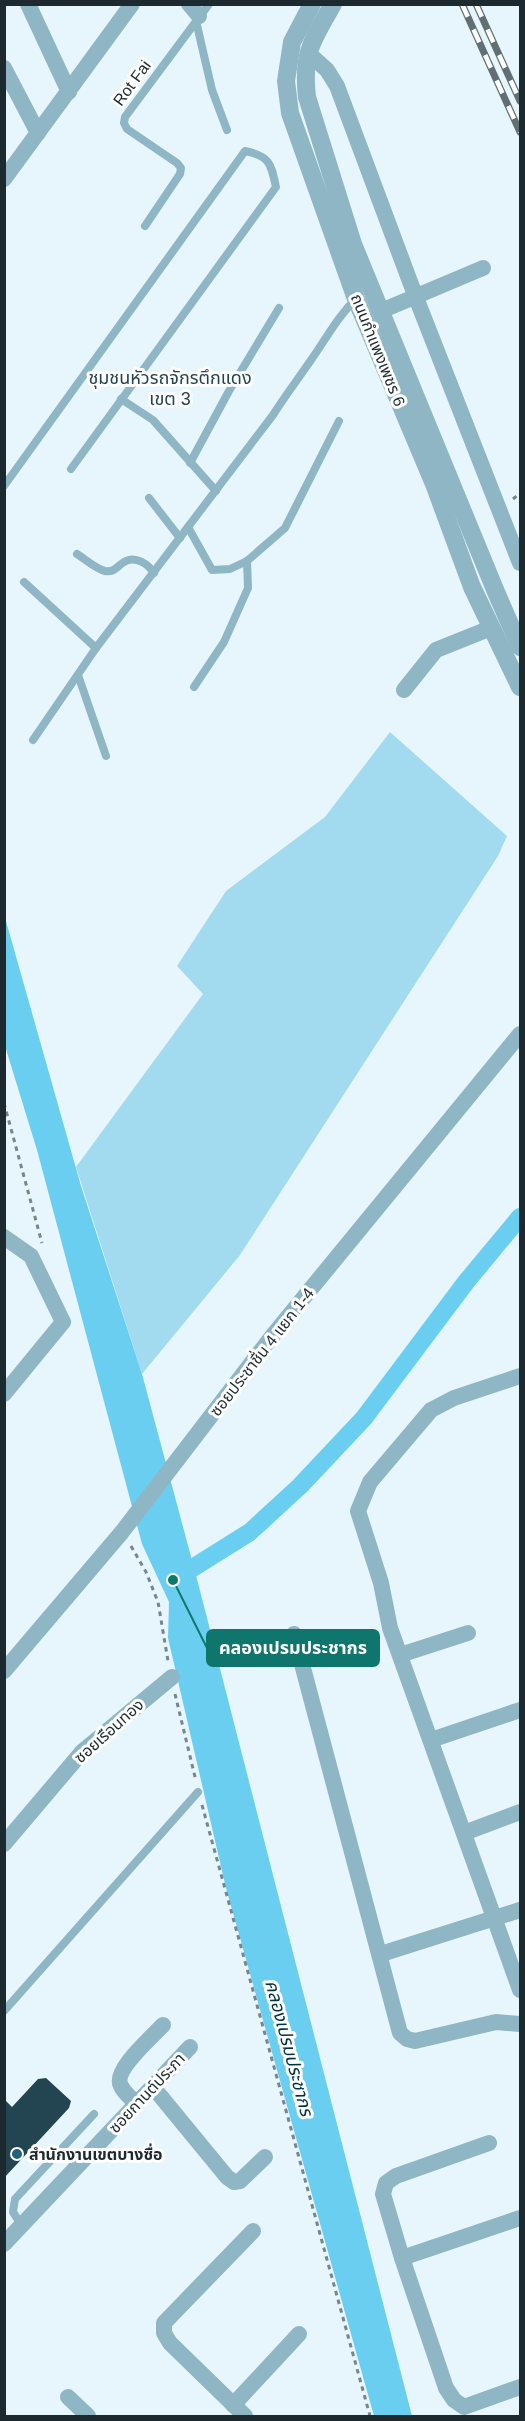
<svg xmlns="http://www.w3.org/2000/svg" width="525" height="2421" font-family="Arial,'Noto Sans Thai',sans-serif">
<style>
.green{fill:#a2daef}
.water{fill:#6acef0}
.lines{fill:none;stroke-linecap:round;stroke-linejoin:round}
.canal{stroke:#6acef0;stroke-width:18}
.building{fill:#234551}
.path{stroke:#77868c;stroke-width:3;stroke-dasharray:4.5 4.5;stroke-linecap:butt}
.service{stroke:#8fb6c5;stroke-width:8}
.minor{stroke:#8fb6c5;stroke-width:16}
.tertiary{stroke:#8fb6c5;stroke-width:18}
.rail-casing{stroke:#616f75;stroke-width:7}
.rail{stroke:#fff;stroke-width:4.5;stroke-dasharray:14;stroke-linecap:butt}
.poi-dot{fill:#226377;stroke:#fff;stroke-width:2}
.labels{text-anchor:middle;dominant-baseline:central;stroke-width:6;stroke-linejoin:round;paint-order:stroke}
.street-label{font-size:16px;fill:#1c2a30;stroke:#fff}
.poi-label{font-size:16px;font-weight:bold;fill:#1c2a30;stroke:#fff;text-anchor:start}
.neighbourhood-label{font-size:18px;fill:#22434f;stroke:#fff}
.water-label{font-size:18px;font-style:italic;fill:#00313e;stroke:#fff}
.leader{fill:none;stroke:#0f766e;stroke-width:2}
.callout-dot{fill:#0f766e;stroke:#fff;stroke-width:2}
.callout{fill:#0f766e;stroke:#0f766e;stroke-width:2}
.callout-label{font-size:18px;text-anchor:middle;font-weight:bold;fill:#fff}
</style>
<rect width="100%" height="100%" fill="#e7f6fc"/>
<path class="green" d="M 390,732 L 507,836 L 498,856 L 240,1255 L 142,1374 L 76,1167 L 203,994 L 177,966 L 226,891 L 325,817 Z"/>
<path class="water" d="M 4,914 L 81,1186 L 142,1374 L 197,1579 L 412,2416 L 374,2416 L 226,1888 L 168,1638 L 169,1602 L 142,1544 L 37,1150 L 5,1046 Z"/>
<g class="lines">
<path class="canal" d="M 175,1579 L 250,1532 L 300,1486 L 364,1418 L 466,1282 L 520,1217"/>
</g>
<path class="building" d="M 46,2078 L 71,2101 L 69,2108 L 4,2178 L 4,2099 L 12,2107 L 38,2079 Z"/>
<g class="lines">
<g class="path">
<path d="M 513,499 L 520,493"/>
<path d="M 4,1103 L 42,1243"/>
<path d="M 131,1546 L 146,1572 L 158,1602 L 168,1661"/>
<path d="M 175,1694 L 196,1781"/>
<path d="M 202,1805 L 370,2416"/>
</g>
<g class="service">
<path d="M 196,21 L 212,90 L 227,130"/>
<path d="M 145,226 L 180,174 L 181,168 L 177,163 L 127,129 L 124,123 L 125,117 L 209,4"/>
<path d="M 121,399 L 153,420 L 216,491"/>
<path d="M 190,463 L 229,391 L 279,308"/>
<path d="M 4,486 L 245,151 C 270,156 271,164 276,187 L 71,469"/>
<path d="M 149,498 L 180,538"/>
<path d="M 188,527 L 212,570 L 230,569 L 247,561 L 285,528 L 339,421"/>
<path d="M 77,554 C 85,559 96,569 105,571 C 116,573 118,564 126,561 C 136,556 148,564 154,573"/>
<path d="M 24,582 L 96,648"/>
<path d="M 78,675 L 106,756"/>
<path d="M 194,687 L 224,642 L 248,588 L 247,561"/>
<path d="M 33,740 L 96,648 L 273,415 C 285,396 298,379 311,360 C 326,339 337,317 356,299"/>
<path d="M 4,2011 L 198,1792"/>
<path d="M 22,2226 L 13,2212 L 15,2199 L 94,2114"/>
</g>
<g class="minor">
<path d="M 28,4 L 69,92"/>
<path d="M 189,4 L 199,16"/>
<path d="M 308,53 L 327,70 L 337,86 L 415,295 L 520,563"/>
<path d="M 4,68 L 38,133"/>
<path d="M 4,179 L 132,4"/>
<path d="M 381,311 L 483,268"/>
<path d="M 404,690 L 436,650 L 491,628"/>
<path d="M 4,1237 L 31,1256 L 63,1322 L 4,1394"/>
<path d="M 520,1376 L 454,1398 L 431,1410 L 370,1482 L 358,1511 L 381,1583 L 390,1628 L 520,1990"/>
<path d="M 294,1634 L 400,2033 L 407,2039 L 415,2041 L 496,2022 L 520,2024"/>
<path d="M 400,1655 L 468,1633"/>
<path d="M 4,1671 L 122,1532 L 273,1335 L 520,1034"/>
<path d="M 431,1740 L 520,1710"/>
<path d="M 464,1833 L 520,1812"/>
<path d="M 4,1844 L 82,1752 L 172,1677"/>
<path d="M 381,1954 L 520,1910"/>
<path d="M 153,2087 L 227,2177 L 234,2182 L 240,2181 L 265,2157"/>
<path d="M 137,2104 C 132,2099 124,2093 121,2086 C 112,2071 152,2037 163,2025"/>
<path d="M 489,2143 L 396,2176 L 386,2183 L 383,2194 L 402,2258 L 446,2388 L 454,2400 L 464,2407 L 520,2387"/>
<path d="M 4,2244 L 190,2047"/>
<path d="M 402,2258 L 520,2218"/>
<path d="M 68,2397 L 88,2416"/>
<path d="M 233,2405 L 299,2334"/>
<path d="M 245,2416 L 170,2343 L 164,2333 L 164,2323 L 253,2231"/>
</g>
<g class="tertiary">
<path d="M 312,4 L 292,42 L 286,81 L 290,113 L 356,299 L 434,484 L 472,587 L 520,687"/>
<path d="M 333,4 C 312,41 302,53 307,97 L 353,244 L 496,592 L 520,647"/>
</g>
<g class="rail-casing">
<g id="rail">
<path d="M 462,4 L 520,132"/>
<path d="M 476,4 L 520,101"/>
</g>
</g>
<use href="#rail" class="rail"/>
</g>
<circle class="poi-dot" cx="17" cy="2154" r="6"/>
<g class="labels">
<g class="street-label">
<text transform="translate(132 83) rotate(-54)">Rot Fai</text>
<text transform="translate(378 350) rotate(68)">ถนนกำแพงเพชร 6</text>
<text transform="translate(262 1352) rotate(-52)">ซอยประชาชื่น 4 แยก 1-4</text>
<text transform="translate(109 1731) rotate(-42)">ซอยเรือนทอง</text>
<text transform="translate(147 2093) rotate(-47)">ซอยกานต์ประภา</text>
</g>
<g class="poi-label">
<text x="29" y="2154">สำนักงานเขตบางซื่อ</text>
</g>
<g class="neighbourhood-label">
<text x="170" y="378">ชุมชนหัวรถจักรตึกแดง<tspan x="170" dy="21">เขต 3</tspan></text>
</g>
<g class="water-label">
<text transform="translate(289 2048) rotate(75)">คลองเปรมประชากร</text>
</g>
</g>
<path class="leader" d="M173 1580L207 1648"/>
<circle class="callout-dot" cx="173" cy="1580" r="6"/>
<rect class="callout" x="207" y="1630" width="172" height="36" rx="6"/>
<g class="callout-label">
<text x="293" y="1654">คลองเปรมประชากร</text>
</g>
<rect width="525" height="2421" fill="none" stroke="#1c2a30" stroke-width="12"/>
</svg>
